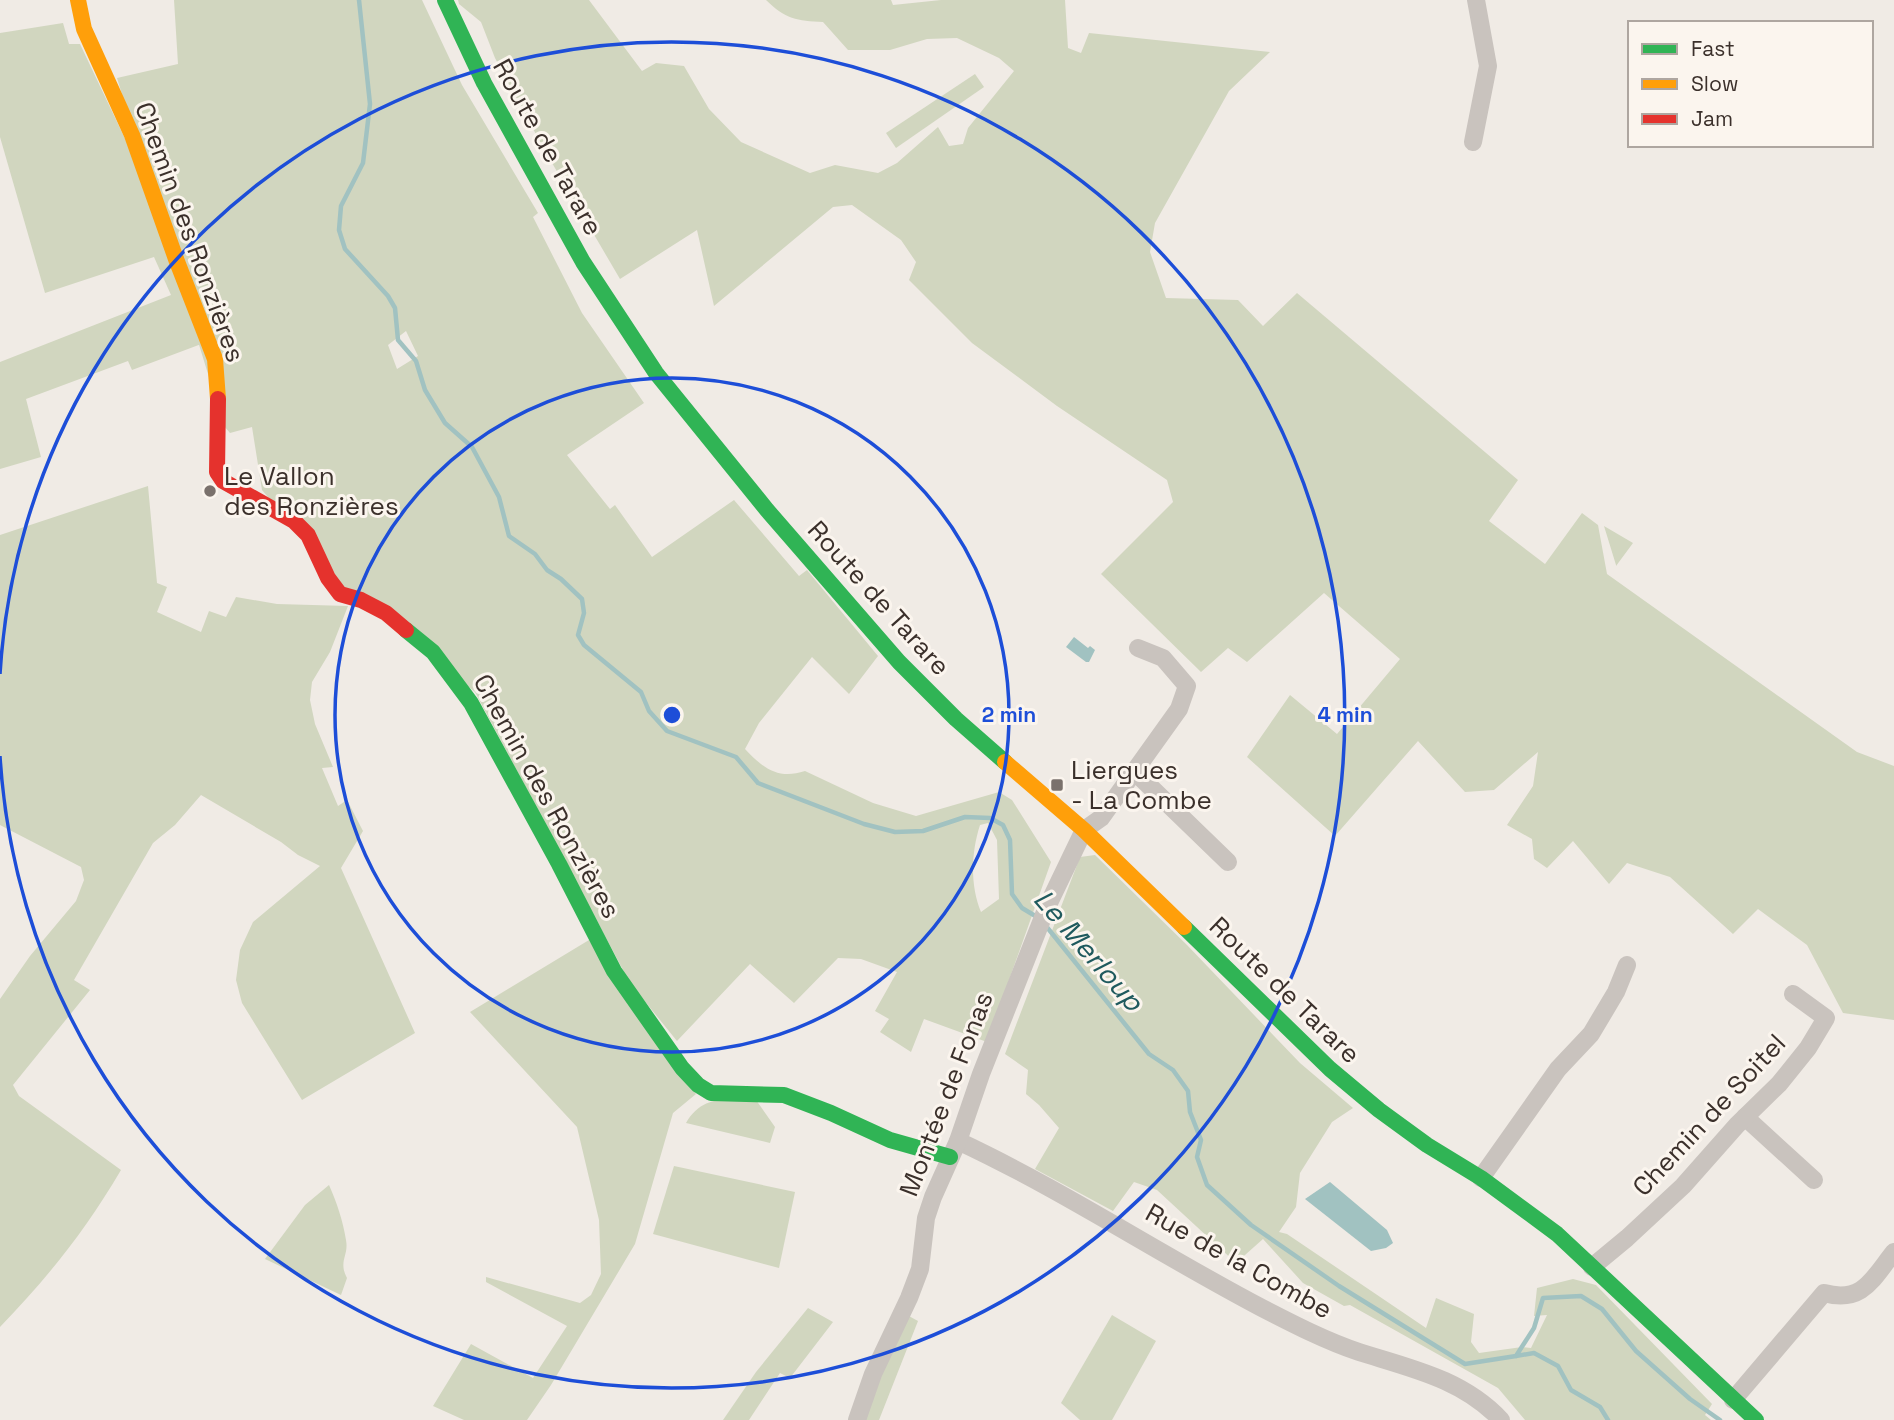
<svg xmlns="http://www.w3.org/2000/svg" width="1894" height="1420" font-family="'Space Grotesk',sans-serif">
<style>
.green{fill:#d1d6bf;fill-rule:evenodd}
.water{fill:#a1c2c1}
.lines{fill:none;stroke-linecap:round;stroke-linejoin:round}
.stream{stroke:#a1c2c1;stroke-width:4.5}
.street{stroke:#c9c3be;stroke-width:18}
.fast{stroke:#30b455;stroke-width:16}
.slow{stroke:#ff9f0a;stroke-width:16}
.jam{stroke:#e5322d;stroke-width:16}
.ring{fill:none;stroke:#1d4ed8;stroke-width:3.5}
.poi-dot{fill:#7a716c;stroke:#fbf5ee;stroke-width:2.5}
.labels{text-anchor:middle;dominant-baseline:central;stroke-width:6;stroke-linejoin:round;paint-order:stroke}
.street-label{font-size:26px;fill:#3b302b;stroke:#fbf5ee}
.poi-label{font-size:26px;fill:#3b302b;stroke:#fbf5ee;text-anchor:start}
.water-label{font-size:28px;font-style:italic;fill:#1f5a5e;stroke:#fbf5ee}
.centre{fill:#1d4ed8;stroke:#fbf5ee;stroke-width:3.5}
.ring-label{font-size:21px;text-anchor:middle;font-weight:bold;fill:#1d4ed8;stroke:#fbf5ee;stroke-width:6;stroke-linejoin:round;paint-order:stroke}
</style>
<rect width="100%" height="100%" fill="#f0ebe5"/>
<g class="green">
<path d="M 174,0 L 422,0 L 462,85 L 538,213 L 533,217 L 582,313 L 644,403 L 567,455 L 610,509 L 615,505 L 652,557 L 734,500 L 799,576 L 807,570 L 878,656 L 849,694 L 812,657 L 759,723 L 745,749 C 763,768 778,780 805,771 L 873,803 L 916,816 L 999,792 L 1012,800 L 1051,862 L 987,1042 L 924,1019 L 911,1052 L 880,1032 L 889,1019 L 875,1011 L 897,972 L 861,959 L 838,958 L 794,1003 L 750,964 L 677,1041 L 630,983 L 475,692 L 343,586 L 262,490 L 252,427 L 230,433 L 224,426 L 117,78 L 178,64 ZM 406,331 L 418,356 L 397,369 L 388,345 ZM 988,823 L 997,840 L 999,899 L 981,912 C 970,885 971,853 980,825 Z"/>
<path d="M 458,0 L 589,0 L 642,71 L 656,63 L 684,66 L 709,109 L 741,142 L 810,173 L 835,165 L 878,173 L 897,163 L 938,127 L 949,146 L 963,144 L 968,128 L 1014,71 L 999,58 L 957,38 L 927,39 L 890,50 L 848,50 L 823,22 C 797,21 785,19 766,0 L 891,0 L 893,5 L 941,0 L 1065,0 L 1068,48 L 1081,53 L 1089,33 L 1270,52 L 1229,91 L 1155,223 L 1150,252 L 1166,298 L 1238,300 L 1263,326 L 1297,293 L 1518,480 L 1489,521 L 1545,564 L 1582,513 L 1598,525 L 1607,574 L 1857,752 L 1894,766 L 1894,1020 L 1843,1013 L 1807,945 L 1758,909 L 1733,934 L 1670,877 L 1627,863 L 1609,884 L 1573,841 L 1547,868 L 1534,859 L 1532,839 L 1507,825 L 1533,786 L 1538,752 L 1494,790 L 1465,792 L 1418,741 L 1335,836 L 1247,757 L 1290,695 L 1337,734 L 1400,659 L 1324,593 L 1247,662 L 1228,648 L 1201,672 L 1101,574 L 1173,502 L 1167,480 L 1057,406 L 972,343 L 909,280 L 916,262 L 901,240 L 852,205 L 833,207 L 714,306 L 697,230 L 620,279 L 545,151 L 495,58 L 481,22 L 459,4 Z"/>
<path d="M 63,23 L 69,44 L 80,44 L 128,145 L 204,343 L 132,370 L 128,361 L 26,399 L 41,457 L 0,469 L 0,362 L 171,295 L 154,257 L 45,293 L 0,137 L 0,33 Z"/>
<path d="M 975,74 L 984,87 L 896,148 L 886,133 Z"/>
<path d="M 148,486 L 157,583 L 167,587 L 157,612 L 201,632 L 209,611 L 226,617 L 236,597 L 277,604 L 348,606 L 330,652 L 312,682 L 310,700 L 315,724 L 333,767 L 322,768 L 338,806 L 347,800 L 363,831 L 341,868 L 415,1033 L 302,1100 L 242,1003 L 236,980 L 240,950 L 253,922 L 320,866 L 298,855 L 281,842 L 201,795 L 175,825 L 153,843 L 74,980 L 90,990 L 13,1085 L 19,1096 L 121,1170 C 85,1231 49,1276 0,1327 L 0,999 L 30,956 L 76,901 L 84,880 L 81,867 L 0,825 L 0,535 Z"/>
<path d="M 1604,526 L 1633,543 L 1616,566 L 1616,565 Z"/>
<path d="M 1095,855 L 1187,945 L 1300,1063 L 1353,1108 L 1332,1122 L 1300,1173 L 1296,1207 L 1279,1232 L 1287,1234 L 1426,1328 L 1436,1298 L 1474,1314 L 1471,1342 L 1479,1353 L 1522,1347 L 1531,1348 L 1547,1315 L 1534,1316 L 1537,1288 L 1573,1279 L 1596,1285 L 1712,1404 L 1705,1415 L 1711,1420 L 1525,1420 L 1498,1388 L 1350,1305 L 1344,1306 L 1303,1283 L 1263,1239 L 1236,1263 L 1157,1190 L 1134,1182 L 1113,1211 L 1035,1169 L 1059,1128 L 1039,1105 L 1026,1094 L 1028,1070 L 1005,1054 L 1080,857 Z"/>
<path d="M 589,940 L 696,1094 L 673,1113 L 635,1244 L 551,1385 L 527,1420 L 464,1420 L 433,1406 L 471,1344 L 533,1378 L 567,1326 L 486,1282 L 486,1277 L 580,1303 L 591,1295 L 601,1274 L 599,1220 L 577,1127 L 470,1012 Z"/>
<path d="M 756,1100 L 775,1127 L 770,1143 L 686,1123 C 703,1094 726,1100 756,1100 Z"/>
<path d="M 674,1166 L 795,1192 L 779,1268 L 653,1234 Z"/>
<path d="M 329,1185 C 337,1203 343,1221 346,1240 C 349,1256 338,1261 347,1278 L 341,1295 L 265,1259 L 305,1205 Z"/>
<path d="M 808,1308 L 833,1322 L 790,1378 L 780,1373 L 749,1420 L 723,1420 L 756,1372 Z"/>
<path d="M 907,1315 L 918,1321 L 879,1420 L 862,1420 Z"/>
<path d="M 1112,1315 L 1156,1341 L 1112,1420 L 1080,1420 L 1061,1403 Z"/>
</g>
<g class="water">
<path d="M 1074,637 L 1088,648 L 1090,646 L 1095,650 L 1089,662 L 1086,662 L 1066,647 Z"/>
<path d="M 1330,1182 L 1387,1230 L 1393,1243 L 1386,1248 L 1371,1251 L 1305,1199 Z"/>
</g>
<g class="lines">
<g class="stream">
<path d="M 359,0 L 370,104 L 363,163 L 341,206 L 339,230 L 345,249 L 388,296 L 395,308 L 398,340 L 416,361 L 425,390 L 445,423 L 472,447 L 499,497 L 509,536 L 535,554 L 547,570 L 561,579 L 582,599 L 584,613 L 578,635 L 584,645 L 641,692 L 649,711 L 667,731 L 736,757 L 758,783 L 864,824 L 895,832 L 923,831 L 965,817 L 990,818 L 1003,825 L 1010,840 L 1012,894 L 1022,908 L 1037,917"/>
<path d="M 1046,926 L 1149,1054 L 1173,1070 L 1188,1091 L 1190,1112 L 1201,1140 L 1197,1157 L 1207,1185 L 1251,1225 L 1339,1286 L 1465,1364 L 1516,1356 L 1534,1328 L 1543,1298 L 1581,1296 L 1602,1309 L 1636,1351 L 1690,1399 L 1720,1420"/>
<path d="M 1516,1356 L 1534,1353 L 1558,1366 L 1571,1390 L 1600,1407 L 1608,1420"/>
</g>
<g class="street">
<path d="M 1473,142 L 1488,66 L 1476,0"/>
<path d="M 1135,772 L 1228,862"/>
<path d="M 1745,1117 L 1814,1180"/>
<path d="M 958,1141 C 1063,1190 1159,1254 1262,1308 C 1293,1324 1326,1341 1359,1352 C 1410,1368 1463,1379 1501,1420"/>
<path d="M 1481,1178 L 1558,1069 L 1591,1034 L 1616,992 L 1627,965"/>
<path d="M 1592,1267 L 1627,1238 L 1683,1186 L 1737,1125 L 1779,1084 L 1808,1048 L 1826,1018 L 1793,994"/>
<path d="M 1733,1400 L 1824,1293 C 1863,1304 1873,1278 1894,1252"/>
<path d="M 857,1420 L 873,1374 L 909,1298 L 920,1269 L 926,1218 L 933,1197 L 958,1141 L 981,1074 L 1047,907 L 1084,830 L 1101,818 L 1179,709 L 1187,686 L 1163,658 L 1138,648"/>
</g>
<g class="fast">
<path d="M 445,0 L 484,83 L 583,262 L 656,373 L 767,510 L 899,662 L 956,719 L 1005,762"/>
<path d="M 406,630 L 433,652 L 471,703 L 559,864 L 614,971 L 682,1068 L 698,1085 L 711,1093 L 784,1095 L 831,1113 L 890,1140 L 950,1157"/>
<path d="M 1184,927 L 1330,1069 L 1379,1110 L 1427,1145 L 1481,1178 L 1557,1234 L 1756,1420"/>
</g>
<g class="slow">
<path d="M 78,0 L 84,29 L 132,135 L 176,259 L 215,359 L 218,399"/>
<path d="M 1005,762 L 1084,830 L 1184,927"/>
</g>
<path class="jam" d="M 218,399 L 217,472 L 223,481 L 294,521 L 308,535 L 328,578 L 340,594 L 361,600 L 386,613 L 406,630"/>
</g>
<g class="ring">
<circle cx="672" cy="715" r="337"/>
<path d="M0 674A673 673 0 1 1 0 756"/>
</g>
<g class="poi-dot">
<circle cx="210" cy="491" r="7"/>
<rect x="1050" y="778" width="14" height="14" rx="3.5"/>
</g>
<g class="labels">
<g class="street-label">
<text transform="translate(548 147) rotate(61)">Route de Tarare</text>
<text transform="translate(190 232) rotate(70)">Chemin des Ronzières</text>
<text transform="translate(879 598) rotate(48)">Route de Tarare</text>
<text transform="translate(547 796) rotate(61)">Chemin des Ronzières</text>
<text transform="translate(1285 990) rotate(44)">Route de Tarare</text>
<text transform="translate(946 1094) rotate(-69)">Montée de Fonas</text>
<text transform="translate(1709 1115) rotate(-47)">Chemin de Soitel</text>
<text transform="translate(1239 1261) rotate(29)">Rue de la Combe</text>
</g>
<g class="poi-label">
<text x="224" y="476">Le Vallon<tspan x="224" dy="30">des Ronzières</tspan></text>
<text x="1071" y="770">Liergues<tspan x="1071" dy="30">- La Combe</tspan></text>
</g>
<g class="water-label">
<text transform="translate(1089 950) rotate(49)">Le Merloup</text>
</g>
</g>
<circle cx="672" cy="715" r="10" class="centre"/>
<g class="ring-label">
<text x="1009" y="722">2 min</text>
<text x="1345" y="722">4 min</text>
</g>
<rect x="1628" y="21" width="245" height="126" fill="#fbf5ee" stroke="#aea6a0" stroke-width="2"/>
<rect x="1642" y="44" width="35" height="10" fill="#30b455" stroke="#aea6a0" stroke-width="2"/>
<text x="1691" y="56" font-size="21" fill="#3b302b">Fast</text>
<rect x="1642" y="79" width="35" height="10" fill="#ff9f0a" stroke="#aea6a0" stroke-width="2"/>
<text x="1691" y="91" font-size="21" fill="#3b302b">Slow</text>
<rect x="1642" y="114" width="35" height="10" fill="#e5322d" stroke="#aea6a0" stroke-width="2"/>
<text x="1691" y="126" font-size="21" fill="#3b302b">Jam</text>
</svg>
